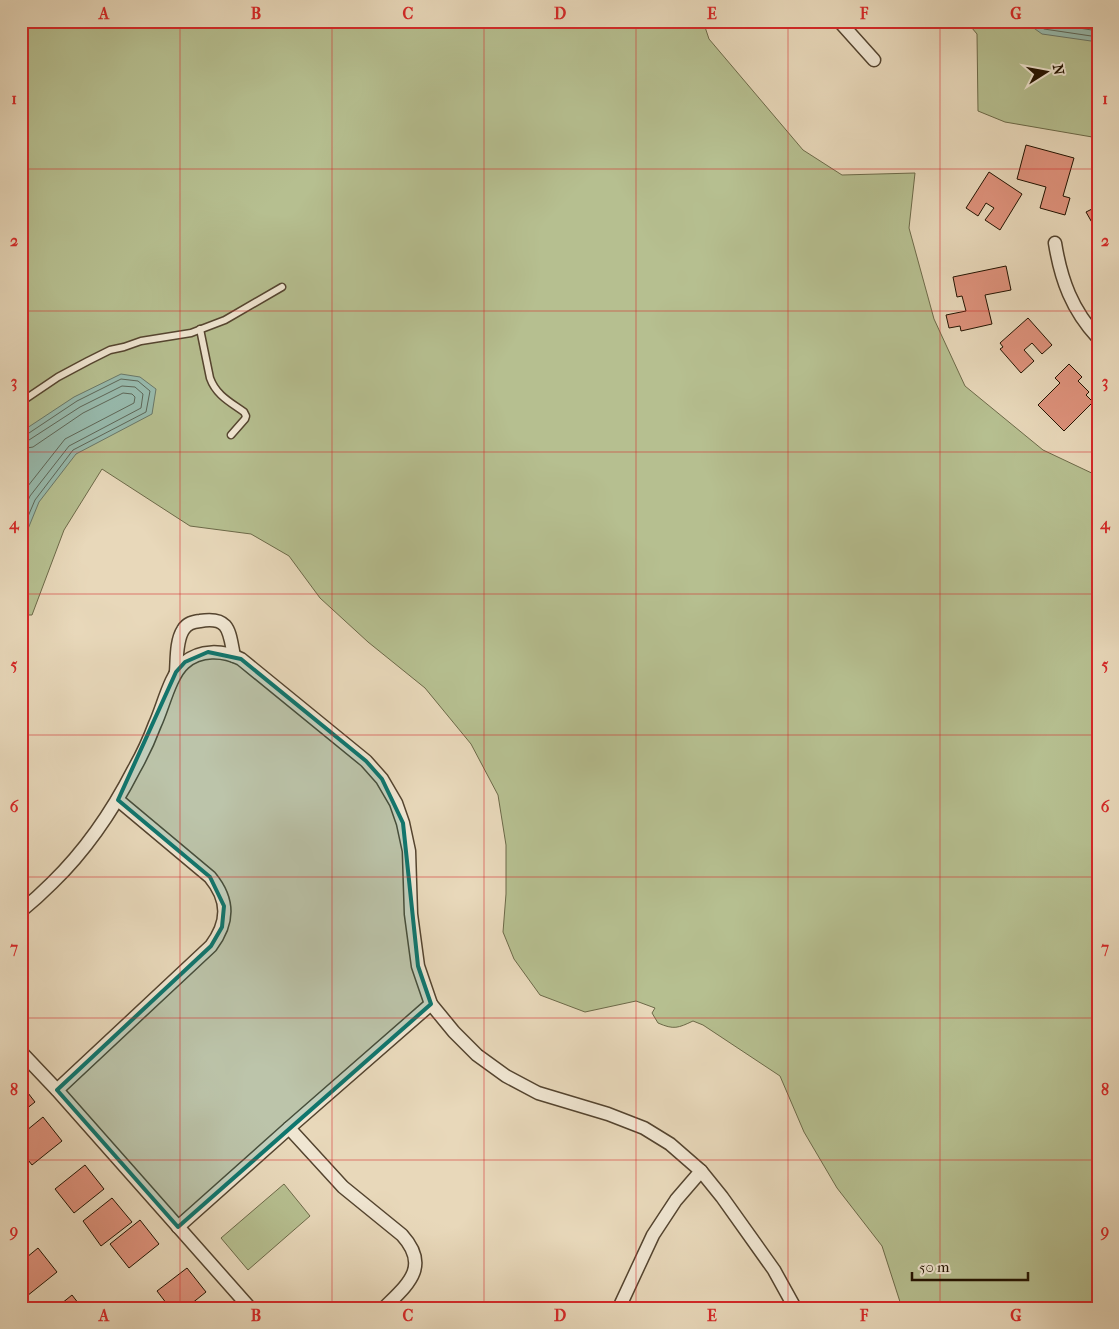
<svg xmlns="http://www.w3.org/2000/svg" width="1119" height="1329" font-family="'IM FELL French Canon',serif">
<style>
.green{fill:#b6bf90;stroke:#6c6948}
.water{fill:#97baad;stroke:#697768}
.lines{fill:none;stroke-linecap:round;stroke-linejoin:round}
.shore{stroke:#5d6657;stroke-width:1}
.building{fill:#de927c;stroke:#231301}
.service-casing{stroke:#54442f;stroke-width:9}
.minor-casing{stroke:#54442f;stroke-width:15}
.service{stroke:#f0e6d2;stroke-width:6}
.minor{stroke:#f0e6d2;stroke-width:12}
.marked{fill:#0f766e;fill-opacity:0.2;stroke:#0f766e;stroke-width:4;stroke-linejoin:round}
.grid{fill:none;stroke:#d62828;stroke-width:1;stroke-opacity:0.55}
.neatline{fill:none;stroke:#d62828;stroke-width:2}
.grid-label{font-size:16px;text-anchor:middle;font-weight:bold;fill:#d62828}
</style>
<rect width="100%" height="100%" fill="#e8d8ba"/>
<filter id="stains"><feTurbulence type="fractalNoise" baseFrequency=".004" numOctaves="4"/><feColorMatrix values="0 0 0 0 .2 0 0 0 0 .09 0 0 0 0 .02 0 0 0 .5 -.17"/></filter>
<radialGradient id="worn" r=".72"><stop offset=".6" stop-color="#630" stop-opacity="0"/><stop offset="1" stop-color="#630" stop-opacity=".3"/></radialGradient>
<g class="green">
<path d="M 21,21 L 703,21 L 709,39 L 803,150 L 842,175 L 915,173 L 909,228 L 934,319 L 965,386 L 1043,450 L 1098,476 L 1098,1308 L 902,1308 L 882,1246 L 837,1188 L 804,1132 L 780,1076 L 703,1025 L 693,1021 C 678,1028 674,1030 658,1023 L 652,1013 L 655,1008 L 636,1001 L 585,1012 L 540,995 L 514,959 L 503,932 L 506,894 L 506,845 L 498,795 L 471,744 L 425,688 L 368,642 L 320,598 L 289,556 L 251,534 L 190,526 L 102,469 L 64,530 L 32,615 L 21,615 Z"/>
<path d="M 966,21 L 1098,21 L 1098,138 L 1005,122 L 978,111 L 977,34 Z"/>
<path d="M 284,1184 L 310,1216 L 248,1270 L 221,1238 Z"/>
</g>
<g class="water">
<path d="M 1024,21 L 1098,21 L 1098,42 L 1042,34 Z"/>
<path d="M 121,374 L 140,377 L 156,389 L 152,414 L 76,454 L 39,502 L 21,546 L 21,432 L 74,397 Z"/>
</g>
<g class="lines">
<g class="shore">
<path d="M 1033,21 L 1044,29 L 1098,37"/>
<path d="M 1044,21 L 1047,23 L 1098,31"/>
<path d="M 21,436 L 26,435 L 77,401 L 121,379 L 138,381 L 150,391 L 146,412 L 73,450 L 35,500 L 21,533"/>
<path d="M 21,442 L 29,440 L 80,407 L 122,386 L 135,387 L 143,394 L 141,408 L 69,446 L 30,496 L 21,516"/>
<path d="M 21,449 L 33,447 L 83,413 L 123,393 L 132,394 L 135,397 L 134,403 L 65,439 L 24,491 L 21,496"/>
</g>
</g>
<g class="building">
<path d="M 1026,145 L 1074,158 L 1063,196 L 1070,198 L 1065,215 L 1040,208 L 1046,187 L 1017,179 Z"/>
<path d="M 989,172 L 1022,194 L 1000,230 L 985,220 L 994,208 L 986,203 L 978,216 L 966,208 Z"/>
<path d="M 1098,206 L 1098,233 L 1086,212 Z"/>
<path d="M 1006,266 L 1011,290 L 985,295 L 992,324 L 961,331 L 960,326 L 949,328 L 946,315 L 966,311 L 962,296 L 957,297 L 953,277 Z"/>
<path d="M 1028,318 L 1052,345 L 1042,354 L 1032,343 L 1024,350 L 1034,361 L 1021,373 L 1000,349 L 1003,347 L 1000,343 Z"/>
<path d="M 1069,364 L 1082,377 L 1078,381 L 1089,392 L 1086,395 L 1093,402 L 1064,431 L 1038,405 L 1060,383 L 1055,378 Z"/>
<path d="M 21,1084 L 35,1102 L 21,1113 Z"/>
<path d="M 43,1117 L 62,1141 L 32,1165 L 21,1151 L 21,1135 Z"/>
<path d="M 85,1165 L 104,1189 L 74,1213 L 55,1189 Z"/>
<path d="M 112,1198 L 132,1222 L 101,1246 L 83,1221 Z"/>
<path d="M 140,1220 L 159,1244 L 129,1268 L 110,1244 Z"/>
<path d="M 38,1248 L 57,1272 L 27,1296 L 21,1288 L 21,1262 Z"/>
<path d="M 187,1268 L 206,1292 L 186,1308 L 170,1308 L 157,1291 Z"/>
<path d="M 72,1295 L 82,1308 L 56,1308 Z"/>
</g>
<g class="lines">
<g class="service-casing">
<g id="service">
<path d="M 200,329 L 210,378 C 216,395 230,402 244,412 L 246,416 L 245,419 L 231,435"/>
<path d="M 21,402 L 58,377 L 88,361 L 110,350 L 124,347 L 141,341 L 191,333 L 225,320 L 282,287"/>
</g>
</g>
<g class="minor-casing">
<g id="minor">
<path d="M 839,21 L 874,60"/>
<path d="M 1055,243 C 1061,280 1072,310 1098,338"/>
<path d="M 176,672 C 177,659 176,641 183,630 C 187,623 193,622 200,621 C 230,616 229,632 234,656"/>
<path d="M 21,911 C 32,902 42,893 52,883 C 85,851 113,810 134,769 C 142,755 149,740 155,724 C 163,707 170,675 184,663 C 200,649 223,650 241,659 L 366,761 L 382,779 L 396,803 L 403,823 L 409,851 L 411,914 L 418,966 L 431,1004 L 454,1032 L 477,1055 L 506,1076 L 538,1093 L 608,1114 L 644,1128 L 670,1144 L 701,1171 L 722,1197 L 774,1270 L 795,1308"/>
<path d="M 21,1052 L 57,1090 L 250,1308"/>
<path d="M 57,1090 L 211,946 C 229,922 229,900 210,877 L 118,800"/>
<path d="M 289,1128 L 343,1187 L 402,1235 C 431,1267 407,1285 384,1308"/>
<path d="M 178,1227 L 289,1128 L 431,1004"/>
<path d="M 619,1308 L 653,1235 L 676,1200 L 701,1171"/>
</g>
</g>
<use href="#service" class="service"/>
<use href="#minor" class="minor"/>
</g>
<path class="marked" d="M 208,652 L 241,659 L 366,761 L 382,779 L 403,823 L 418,966 L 431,1004 L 178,1227 L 57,1090 L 211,946 L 222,927 L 224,906 L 210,877 L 118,800 L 176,672 L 185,662 Z"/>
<path class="grid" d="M 180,21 L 180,1308M 332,21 L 332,1308M 484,21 L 484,1308M 636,21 L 636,1308M 788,21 L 788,1308M 940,21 L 940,1308M 21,169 L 1098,169M 21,311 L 1098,311M 21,452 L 1098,452M 21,594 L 1098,594M 21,735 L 1098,735M 21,877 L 1098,877M 21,1018 L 1098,1018M 21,1160 L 1098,1160"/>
<rect width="1119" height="1329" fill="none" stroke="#e8d8ba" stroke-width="55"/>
<g transform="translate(1046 72) rotate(79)" stroke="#f0e6d2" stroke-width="4" paint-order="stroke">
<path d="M0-4L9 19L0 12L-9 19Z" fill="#231301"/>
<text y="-8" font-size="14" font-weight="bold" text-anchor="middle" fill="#231301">N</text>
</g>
<path d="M912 1272v8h116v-8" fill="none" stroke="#231301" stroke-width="2.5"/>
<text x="919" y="1272" font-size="15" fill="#231301" stroke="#f0e6d2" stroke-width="4" paint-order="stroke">50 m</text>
<rect x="28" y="28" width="1064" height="1274" class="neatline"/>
<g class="grid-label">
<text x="104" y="19">A</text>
<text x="256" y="19">B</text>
<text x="408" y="19">C</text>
<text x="560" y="19">D</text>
<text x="712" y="19">E</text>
<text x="864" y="19">F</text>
<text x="1016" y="19">G</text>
<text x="14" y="104">1</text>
<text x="1105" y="104">1</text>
<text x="14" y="246">2</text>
<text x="1105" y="246">2</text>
<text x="14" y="387">3</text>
<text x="1105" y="387">3</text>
<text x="14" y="529">4</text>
<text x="1105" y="529">4</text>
<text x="14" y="670">5</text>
<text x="1105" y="670">5</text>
<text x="14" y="812">6</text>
<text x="1105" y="812">6</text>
<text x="14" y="953">7</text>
<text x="1105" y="953">7</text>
<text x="14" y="1095">8</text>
<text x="1105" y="1095">8</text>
<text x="14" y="1236">9</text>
<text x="1105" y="1236">9</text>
<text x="104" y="1321">A</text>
<text x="256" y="1321">B</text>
<text x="408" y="1321">C</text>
<text x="560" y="1321">D</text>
<text x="712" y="1321">E</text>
<text x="864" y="1321">F</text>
<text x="1016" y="1321">G</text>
</g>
<rect width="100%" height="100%" filter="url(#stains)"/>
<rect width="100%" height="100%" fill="url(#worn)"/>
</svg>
